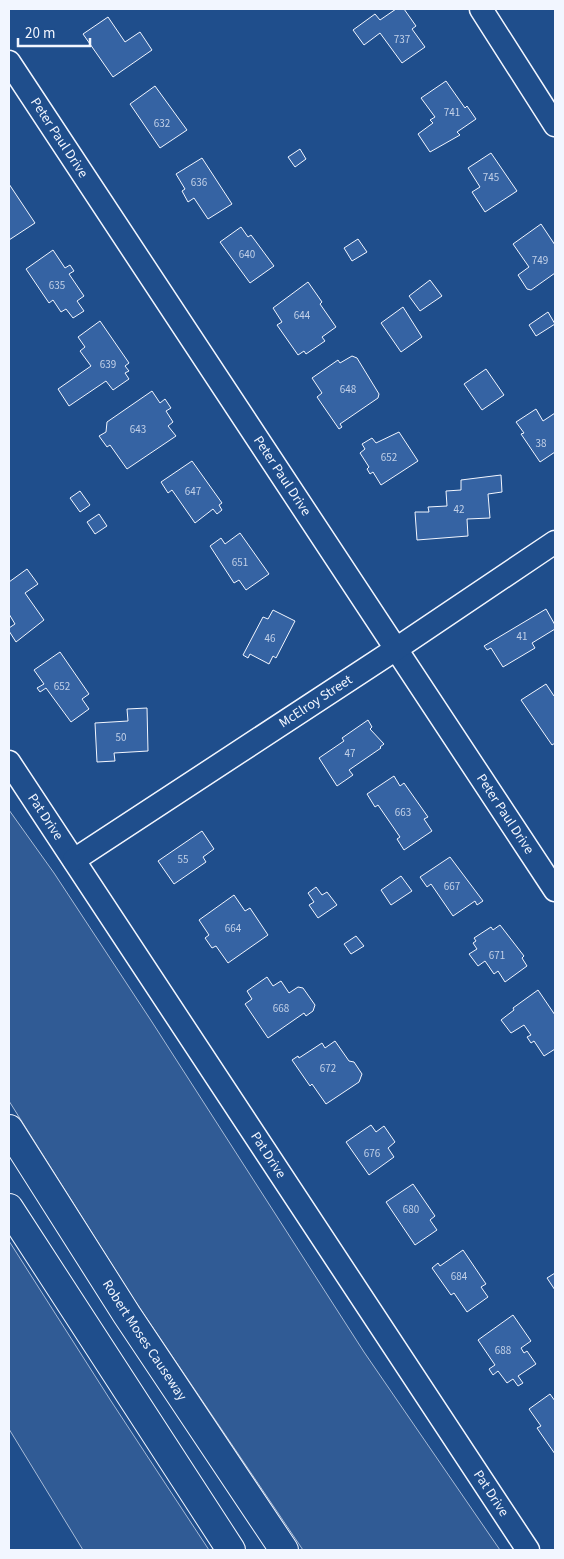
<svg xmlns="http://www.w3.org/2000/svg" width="564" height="1559" font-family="'Source Sans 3',sans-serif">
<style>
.built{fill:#305b95;stroke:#a8bbd7}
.building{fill:#3563a3;stroke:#f2f6ff}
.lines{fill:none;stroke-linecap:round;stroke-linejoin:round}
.street-casing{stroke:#f2f6ff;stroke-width:25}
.highway-casing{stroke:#f2f6ff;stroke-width:30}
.street{stroke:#1f4e8c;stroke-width:22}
.highway{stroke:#1f4e8c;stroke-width:28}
.labels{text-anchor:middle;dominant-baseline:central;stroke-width:4;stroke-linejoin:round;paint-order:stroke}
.number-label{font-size:11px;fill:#c3d1e8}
.street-label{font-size:14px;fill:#f2f6ff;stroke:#1f4e8c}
</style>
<rect width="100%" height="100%" fill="#1f4e8c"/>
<g class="built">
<path d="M 9,810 L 54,873 L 152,1022 L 364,1352 L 500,1550 L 303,1550 L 133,1298 L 9,1101 Z"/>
<path d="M 9,1241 L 111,1401 L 209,1550 L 83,1550 L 9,1429 Z"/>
</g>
<g class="building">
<path d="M 396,9 L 404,9 L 416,26 L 412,29 L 425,47 L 402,63 L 380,33 L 364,45 L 353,30 L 375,14 L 380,20 Z"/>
<path d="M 108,17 L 125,42 L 140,32 L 152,50 L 113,77 L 83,34 Z"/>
<path d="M 446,81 L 465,108 L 467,106 L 476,119 L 457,132 L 460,135 L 430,152 L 418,134 L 433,123 L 430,120 L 435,117 L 421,98 Z"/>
<path d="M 155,86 L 187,130 L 160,148 L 130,104 Z"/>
<path d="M 300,149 L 306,159 L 295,167 L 288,157 Z"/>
<path d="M 491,153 L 517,191 L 485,212 L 472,192 L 480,187 L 468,168 Z"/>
<path d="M 202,158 L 232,204 L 208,219 L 194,198 L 188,202 L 182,191 L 185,189 L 176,174 Z"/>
<path d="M 9,184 L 35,223 L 9,240 Z"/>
<path d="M 541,224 L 555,245 L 555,273 L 531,290 L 527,289 L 518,275 L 529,267 L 513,244 Z"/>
<path d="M 241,227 L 248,237 L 251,235 L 274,266 L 250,283 L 220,242 Z"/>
<path d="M 358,239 L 367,252 L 352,261 L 344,248 Z"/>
<path d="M 53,250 L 65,268 L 70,265 L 74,271 L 69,274 L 84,296 L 77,301 L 84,311 L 73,318 L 66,309 L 61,312 L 53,300 L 49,303 L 26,269 Z"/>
<path d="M 430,280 L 442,296 L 420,311 L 409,296 Z"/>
<path d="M 308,282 L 322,302 L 320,304 L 336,327 L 322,337 L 325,341 L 306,354 L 304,351 L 298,355 L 277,325 L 282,322 L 273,308 Z"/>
<path d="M 403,307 L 422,337 L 401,352 L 381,323 Z"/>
<path d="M 548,312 L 555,324 L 536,336 L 529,325 Z"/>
<path d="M 100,321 L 129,363 L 125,366 L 129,371 L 125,373 L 129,379 L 113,390 L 106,381 L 69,406 L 58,389 L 91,366 L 80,351 L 85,347 L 78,337 Z"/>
<path d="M 352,356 L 357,358 L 379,394 L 378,398 L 340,424 L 342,427 L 339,429 L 317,397 L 322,393 L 312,378 L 338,360 L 340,363 Z"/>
<path d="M 486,369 L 504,395 L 482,410 L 464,384 Z"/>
<path d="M 152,391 L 160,403 L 165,399 L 171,408 L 166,411 L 173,422 L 168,426 L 176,436 L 127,469 L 110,445 L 107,447 L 99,436 L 106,432 L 107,422 Z"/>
<path d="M 536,409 L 543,421 L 555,413 L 555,452 L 540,462 L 521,434 L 524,433 L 516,422 Z"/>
<path d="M 399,432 L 418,461 L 381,485 L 373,472 L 370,474 L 367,469 L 369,467 L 360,453 L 365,449 L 362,444 L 372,438 L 376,443 Z"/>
<path d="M 192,461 L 222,503 L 219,505 L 222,510 L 217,514 L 213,509 L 195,523 L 172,490 L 168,493 L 161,482 Z"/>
<path d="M 501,475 L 502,492 L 488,494 L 490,518 L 467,519 L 468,536 L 417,540 L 415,512 L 429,512 L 428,507 L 447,506 L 446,491 L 461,490 L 461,480 Z"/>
<path d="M 80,491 L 90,505 L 80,512 L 70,498 Z"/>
<path d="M 99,514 L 107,526 L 95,534 L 87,522 Z"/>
<path d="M 240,533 L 269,574 L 246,590 L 239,580 L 234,583 L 210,546 L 221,538 L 225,544 Z"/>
<path d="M 27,569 L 38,584 L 25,593 L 44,620 L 16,642 L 9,631 L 9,628 L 15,624 L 9,614 L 9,582 Z"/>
<path d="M 546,609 L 555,625 L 555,629 L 532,643 L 535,648 L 503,667 L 491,648 L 487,650 L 484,646 Z"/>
<path d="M 273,610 L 295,621 L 276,658 L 273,656 L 269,664 L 250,654 L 248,658 L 243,655 L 263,617 L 268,619 Z"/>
<path d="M 60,652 L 89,694 L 82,699 L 89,709 L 71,722 L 46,688 L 40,692 L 37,688 L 44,684 L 34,670 Z"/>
<path d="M 546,684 L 554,696 L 555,695 L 555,743 L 552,745 L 521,700 Z"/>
<path d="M 147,708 L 148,751 L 114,753 L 115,761 L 97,762 L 95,723 L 128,721 L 127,709 Z"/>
<path d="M 368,720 L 372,727 L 370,729 L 384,744 L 380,747 L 381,748 L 349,770 L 353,775 L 337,786 L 319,758 L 344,741 L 342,738 Z"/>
<path d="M 394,776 L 400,786 L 404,783 L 428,817 L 424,819 L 432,831 L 404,850 L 397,839 L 400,837 L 378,805 L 375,807 L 367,794 Z"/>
<path d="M 202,831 L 214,849 L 203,857 L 206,862 L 174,884 L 158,861 Z"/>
<path d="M 450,857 L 483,901 L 477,905 L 475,901 L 453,916 L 431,884 L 427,887 L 420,877 Z"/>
<path d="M 401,876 L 412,891 L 391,905 L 381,890 Z"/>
<path d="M 316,887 L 322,895 L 327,892 L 337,905 L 318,918 L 309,905 L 314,902 L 308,893 Z"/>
<path d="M 234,895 L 245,911 L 250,908 L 268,935 L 228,963 L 216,946 L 212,948 L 205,938 L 209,935 L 199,920 Z"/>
<path d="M 500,925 L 524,956 L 522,958 L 527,966 L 505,982 L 498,971 L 494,974 L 485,961 L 478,966 L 469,954 L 477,949 L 473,943 L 476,941 L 474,938 L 491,927 L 493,930 Z"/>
<path d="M 356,936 L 364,946 L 351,954 L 344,944 Z"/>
<path d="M 267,977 L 273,986 L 281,981 L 289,993 L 298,987 L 303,988 L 315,1005 L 313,1011 L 306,1016 L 304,1013 L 268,1038 L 245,1004 L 252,999 L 247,991 Z"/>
<path d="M 538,990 L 555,1015 L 555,1049 L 544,1056 L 534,1041 L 531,1043 L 527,1037 L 531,1035 L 524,1025 L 511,1033 L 501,1020 L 514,1010 L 513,1008 Z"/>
<path d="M 335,1041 L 349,1061 L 354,1062 L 362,1074 L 359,1082 L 326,1104 L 312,1084 L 310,1086 L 292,1060 L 298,1056 L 299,1058 L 322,1043 L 325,1048 Z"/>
<path d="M 371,1125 L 376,1132 L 384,1126 L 395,1142 L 388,1148 L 394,1157 L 369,1175 L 346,1142 Z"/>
<path d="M 413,1184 L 435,1216 L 430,1220 L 437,1230 L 415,1245 L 386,1202 Z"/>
<path d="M 463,1250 L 486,1284 L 481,1287 L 488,1297 L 467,1312 L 454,1293 L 451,1295 L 432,1268 L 438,1263 L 440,1266 Z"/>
<path d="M 555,1273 L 555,1290 L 547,1278 Z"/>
<path d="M 513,1315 L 531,1341 L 521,1348 L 524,1353 L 527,1351 L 536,1364 L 518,1376 L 523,1383 L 518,1386 L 513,1379 L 507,1383 L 498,1371 L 493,1375 L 489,1369 L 495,1365 L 478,1340 Z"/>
<path d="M 550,1394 L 555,1401 L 555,1454 L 537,1428 L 541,1426 L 529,1409 Z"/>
</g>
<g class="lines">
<g class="street-casing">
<g id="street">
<path d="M 481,9 L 555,125"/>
<path id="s1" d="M 9,62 L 555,890"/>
<path id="s2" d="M 9,762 L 528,1550"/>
<path id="s3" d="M 74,860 L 396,649 L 555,542"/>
</g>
</g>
<g class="highway-casing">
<g id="highway">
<path id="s4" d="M 9,1129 L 127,1315 L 284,1550"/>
<path d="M 9,1208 L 231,1550"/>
</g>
</g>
<use href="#street" class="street"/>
<use href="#highway" class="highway"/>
</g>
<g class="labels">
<g class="number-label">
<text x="402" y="39">737</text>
<text x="452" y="112">741</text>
<text x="162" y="123">632</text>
<text x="491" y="177">745</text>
<text x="199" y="182">636</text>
<text x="247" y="254">640</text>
<text x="540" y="260">749</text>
<text x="57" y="285">635</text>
<text x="302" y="315">644</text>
<text x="108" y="364">639</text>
<text x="348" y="389">648</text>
<text x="138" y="429">643</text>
<text x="541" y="443">38</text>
<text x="389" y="457">652</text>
<text x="193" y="491">647</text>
<text x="459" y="509">42</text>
<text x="240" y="562">651</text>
<text x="522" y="636">41</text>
<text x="270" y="638">46</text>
<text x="62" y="686">652</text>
<text x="121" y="737">50</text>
<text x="350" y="753">47</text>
<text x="403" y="812">663</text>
<text x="183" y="859">55</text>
<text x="452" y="886">667</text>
<text x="233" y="928">664</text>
<text x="497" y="955">671</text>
<text x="281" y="1008">668</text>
<text x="328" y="1068">672</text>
<text x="372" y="1153">676</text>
<text x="411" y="1209">680</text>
<text x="459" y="1276">684</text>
<text x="503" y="1350">688</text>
</g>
<g class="street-label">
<text stroke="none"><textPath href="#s1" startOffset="91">Peter Paul Drive</textPath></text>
<text stroke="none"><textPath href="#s1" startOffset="496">Peter Paul Drive</textPath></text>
<text stroke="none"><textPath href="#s3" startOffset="289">McElroy Street</textPath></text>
<text stroke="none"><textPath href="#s1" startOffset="901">Peter Paul Drive</textPath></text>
<text stroke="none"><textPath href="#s2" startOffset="66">Pat Drive</textPath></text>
<text stroke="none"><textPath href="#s2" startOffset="471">Pat Drive</textPath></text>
<text stroke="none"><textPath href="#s4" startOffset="251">Robert Moses Causeway</textPath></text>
<text stroke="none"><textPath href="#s2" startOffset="876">Pat Drive</textPath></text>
</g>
</g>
<rect width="564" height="1559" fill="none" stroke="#f2f6ff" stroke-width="20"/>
<path d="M18 38v8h72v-8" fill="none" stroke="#f2f6ff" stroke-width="2.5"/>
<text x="25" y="38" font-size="15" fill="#f2f6ff" stroke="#1f4e8c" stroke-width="4" paint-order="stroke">20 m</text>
</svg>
